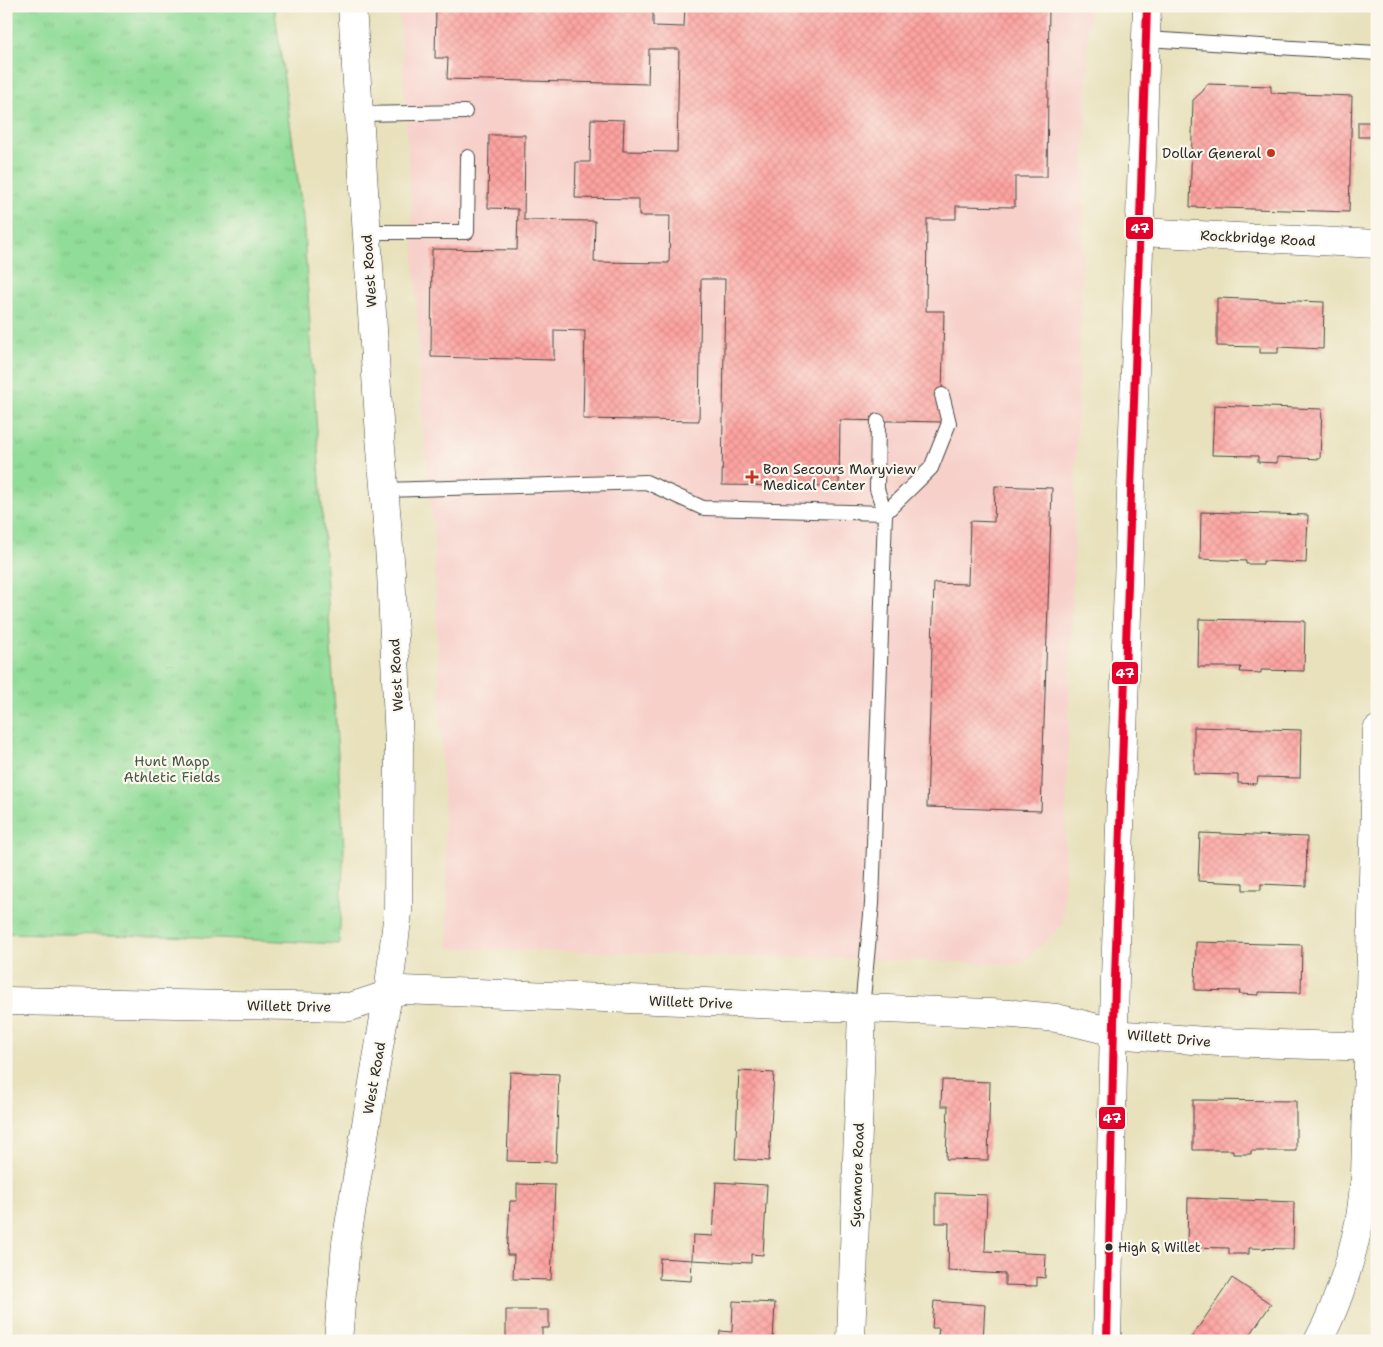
<svg xmlns="http://www.w3.org/2000/svg" width="1383" height="1347" font-family="'Shantell Sans',sans-serif">
<style>
.built{fill:#f7d0ca}
.park{fill:url(#park-tufts);stroke:#5e8462}
.building{fill:url(#building-cross-hatch)}
.lines{fill:none;stroke-linecap:round;stroke-linejoin:round}
.lane-casing{stroke:#474641;stroke-width:16}
.street-casing{stroke:#474641;stroke-width:29}
.primary-casing{stroke:#474641;stroke-width:29}
.lane{stroke:#fff;stroke-width:14}
.street{stroke:#fff;stroke-width:28}
.primary{stroke:#fff;stroke-width:28}
.bus-1-casing{stroke:#fbf7ec;stroke-width:11}
.bus-1{stroke:#e4002b;stroke-width:8}
.poi-dot{fill:#c8321e;stroke:#fbf7ec;stroke-width:2}
.bus-dot{fill:#2b2b2b;stroke:#fbf7ec;stroke-width:2}
.labels{text-anchor:middle;dominant-baseline:central;stroke-width:4.5;stroke-linejoin:round;paint-order:stroke}
.bus-label{font-size:13px;fill:#2b2b2b;stroke:#fbf7ec;text-anchor:start}
.poi-label{font-size:14px;fill:#2b2b2b;stroke:#fbf7ec;text-anchor:end}
.street-label{font-size:14px;fill:#2b2b2b;stroke:#fbf7ec}
.park-label{font-size:14px;fill:#445746;stroke:#fbf7ec}
.line-badge{stroke:#fbf7ec;stroke-width:2}
.badge-label{font-size:14px;text-anchor:middle;font-weight:bold;fill:#fff}
</style>
<defs>
<pattern id="park-tufts" width="24" height="20" patternUnits="userSpaceOnUse" patternTransform="scale(1.25)"><rect width="24" height="20" fill="#91dc98"/><path d="M3 7l-1-3M5 7V3M7 7l1-3M15 17l-1-3M17 17v-4M19 17l1-3" fill="none" stroke="#7dbd83"/></pattern>
<pattern id="building-cross-hatch" width="8" height="8" patternUnits="userSpaceOnUse" patternTransform="scale(1.25)"><rect width="8" height="8" fill="#fda3a0"/><path d="M0 0l8 8M0 8l8-8" fill="none" stroke="#d98c8a"/></pattern>
</defs>
<rect width="100%" height="100%" fill="#fbf7ec"/>
<filter id="ink" filterUnits="userSpaceOnUse"><feTurbulence type="fractalNoise" baseFrequency=".02" numOctaves="2"/><feDisplacementMap in="SourceGraphic" scale="10" xChannelSelector="R" yChannelSelector="G"/><feConvolveMatrix kernelMatrix="1 2 1 2 8 2 1 2 1" color-interpolation-filters="sRGB"/></filter>
<filter id="wash" filterUnits="userSpaceOnUse"><feTurbulence type="fractalNoise" baseFrequency=".0096" numOctaves="4" result="noise"/><feDisplacementMap in="SourceGraphic" scale="20" xChannelSelector="R" yChannelSelector="G"/><feGaussianBlur stdDeviation="1.12" result="paint"/><feColorMatrix in="noise" values="0 0 0 0 0 0 0 0 0 0 0 0 0 0 0 0 0 1.4 0 .05"/><feComposite in="paint" operator="in"/></filter>
<g filter="url(#wash)">
<rect width="100%" height="100%" fill="#e8e1bc"/>
<path class="built" d="M 399,6 L 1089,6 L 1063,925 L 1022,964 L 449,948 L 433,525 L 423,430 L 412,215 Z"/>
<path class="park" d="M 6,6 L 274,6 L 303,217 L 344,848 L 339,944 L 198,937 L 6,933 Z"/>
<g id="blocks">
<g class="building">
<path d="M 436,6 L 653,6 L 653,26 L 684,27 L 685,6 L 1049,6 L 1047,177 L 1015,177 L 1015,207 L 956,206 L 956,219 L 927,219 L 926,311 L 944,311 L 942,395 L 943,422 L 840,420 L 839,487 L 722,485 L 725,279 L 701,279 L 699,421 L 583,419 L 585,331 L 554,330 L 554,360 L 431,357 L 432,249 L 517,250 L 518,209 L 488,208 L 489,135 L 525,135 L 524,220 L 595,221 L 594,262 L 669,263 L 670,216 L 639,216 L 639,199 L 575,198 L 576,162 L 590,162 L 591,119 L 624,120 L 623,151 L 677,152 L 679,49 L 649,49 L 648,84 L 447,79 L 448,58 L 435,58 Z"/>
<path d="M 1207,84 L 1271,86 L 1271,93 L 1352,96 L 1349,212 L 1190,207 L 1193,100 L 1203,91 Z"/>
<rect x="1358" y="122" width="14" height="15"/>
<path d="M 1217,298 L 1324,302 L 1323,349 L 1278,347 L 1278,353 L 1260,353 L 1260,347 L 1217,346 Z"/>
<path d="M 1214,405 L 1322,409 L 1320,459 L 1277,457 L 1277,463 L 1258,462 L 1258,456 L 1212,455 Z"/>
<path d="M 995,486 L 1052,488 L 1041,811 L 927,807 L 934,583 L 968,584 L 970,521 L 994,522 Z"/>
<path d="M 1201,512 L 1308,515 L 1306,563 L 1263,561 L 1263,564 L 1246,564 L 1246,561 L 1200,559 Z"/>
<path d="M 1199,619 L 1305,621 L 1304,671 L 1261,670 L 1261,673 L 1240,672 L 1241,667 L 1198,667 Z"/>
<path d="M 1194,727 L 1301,730 L 1300,778 L 1258,777 L 1257,784 L 1238,783 L 1238,775 L 1194,774 Z"/>
<path d="M 1200,833 L 1307,837 L 1306,886 L 1261,884 L 1261,890 L 1243,890 L 1243,883 L 1198,881 Z"/>
<path d="M 1196,942 L 1302,945 L 1301,993 L 1259,992 L 1259,995 L 1239,994 L 1240,991 L 1195,990 Z"/>
<path d="M 739,1071 L 774,1073 L 769,1161 L 735,1159 Z"/>
<path d="M 510,1072 L 559,1074 L 556,1162 L 507,1161 Z"/>
<path d="M 942,1080 L 990,1082 L 988,1160 L 946,1159 L 948,1106 L 941,1106 Z"/>
<path d="M 1193,1100 L 1296,1101 L 1296,1151 L 1251,1151 L 1251,1154 L 1233,1154 L 1233,1150 L 1193,1150 Z"/>
<path d="M 716,1182 L 767,1185 L 763,1255 L 751,1254 L 751,1263 L 692,1260 L 693,1235 L 713,1236 Z"/>
<path d="M 517,1184 L 555,1185 L 551,1280 L 513,1279 L 514,1255 L 507,1255 L 510,1201 L 517,1201 Z"/>
<path d="M 936,1193 L 987,1195 L 985,1251 L 1046,1254 L 1045,1278 L 1037,1277 L 1037,1286 L 1005,1285 L 1005,1274 L 948,1271 L 949,1223 L 936,1223 Z"/>
<path d="M 1188,1198 L 1294,1202 L 1293,1249 L 1249,1248 L 1249,1254 L 1229,1254 L 1229,1248 L 1187,1247 Z"/>
<path d="M 660,1258 L 692,1260 L 691,1281 L 659,1279 Z"/>
<path d="M 1232,1278 L 1271,1304 L 1246,1341 L 1189,1341 Z"/>
<path d="M 733,1301 L 775,1303 L 773,1341 L 719,1341 L 720,1331 L 732,1332 Z"/>
<path d="M 934,1301 L 985,1305 L 983,1341 L 937,1341 L 939,1328 L 932,1328 Z"/>
<path d="M 506,1310 L 549,1310 L 549,1328 L 542,1328 L 542,1341 L 506,1341 Z"/>
</g>
</g>
</g>
<g filter="url(#ink)">
<use href="#blocks" fill-opacity="0" stroke="#474641" stroke-width="1"/>
<g class="lines">
<g class="lane-casing">
<g id="lane">
<path d="M 1146,39 L 1377,53"/>
<path d="M 360,114 L 465,112"/>
<path d="M 366,232 L 467,232 L 468,157"/>
<path d="M 878,421 L 877,489 L 885,513 L 931,468 L 949,423 L 942,395"/>
<path d="M 384,490 L 646,482 L 703,508 L 885,513 L 872,904 L 862,1009"/>
</g>
</g>
<g class="street-casing">
<g id="street">
<path d="M 1139,232 L 1377,244"/>
<path d="M 6,1001 L 350,1007 L 402,990 L 1014,1014 L 1057,1018 L 1126,1035 L 1219,1042 L 1377,1047"/>
<path d="M 338,1341 L 346,1243 L 388,994 L 398,912 L 399,742 L 391,572 L 380,436 L 352,6"/>
<path d="M 851,1341 L 862,1009"/>
<path d="M 1318,1341 C 1338,1305 1350,1264 1359,1223 C 1362,1208 1363,1192 1365,1177 L 1377,730"/>
</g>
</g>
<g class="primary-casing">
<path id="primary" d="M 1107,1341 L 1115,979 L 1147,6"/>
</g>
<use href="#lane" class="lane"/>
<use href="#street" class="street"/>
<use href="#primary" class="primary"/>
<g class="bus-1-casing">
<path id="bus-1" d="M 1107,1341 L 1115,979 L 1147,6"/>
</g>
<use href="#bus-1" class="bus-1"/>
</g>
</g>
<g class="poi-dot">
<circle cx="1271" cy="153" r="5"/>
<path d="M749.5 469.5h5v5h5v5h-5v5h-5v-5h-5v-5h5z"/>
</g>
<circle class="bus-dot" cx="1109" cy="1247" r="4.5"/>
<g class="labels">
<g class="bus-label">
<text x="1118" y="1247">High &amp; Willet</text>
</g>
<g class="poi-label">
<text x="1261" y="153">Dollar General</text>
<text x="763" y="469" text-anchor="start">Bon Secours Maryview<tspan x="763" dy="16">Medical Center</tspan></text>
</g>
<g class="street-label">
<text transform="translate(1258 238) rotate(3)">Rockbridge Road</text>
<text transform="translate(369 271) rotate(-94)">West Road</text>
<text transform="translate(396 675) rotate(-93)">West Road</text>
<text transform="translate(691 1002) rotate(2)">Willett Drive</text>
<text transform="translate(289 1006) rotate(1)">Willett Drive</text>
<text transform="translate(1169 1038) rotate(5)">Willett Drive</text>
<text transform="translate(374 1078) rotate(-80)">West Road</text>
<text transform="translate(857 1175) rotate(-88)">Sycamore Road</text>
</g>
<g class="park-label">
<text x="172" y="761">Hunt Mapp<tspan x="172" dy="16">Athletic Fields</tspan></text>
</g>
</g>
<g class="line-badge">
<rect x="1125" y="216" width="29" height="24" rx="5" fill="#e4002b"/>
<rect x="1111" y="661" width="28" height="24" rx="5" fill="#e4002b"/>
<rect x="1098" y="1106" width="28" height="24" rx="5" fill="#e4002b"/>
</g>
<g class="badge-label">
<text x="1140" y="233">47</text>
<text x="1125" y="678">47</text>
<text x="1112" y="1123">47</text>
</g>
<rect width="1383" height="1347" fill="none" stroke="#fbf7ec" stroke-width="25"/>
</svg>
